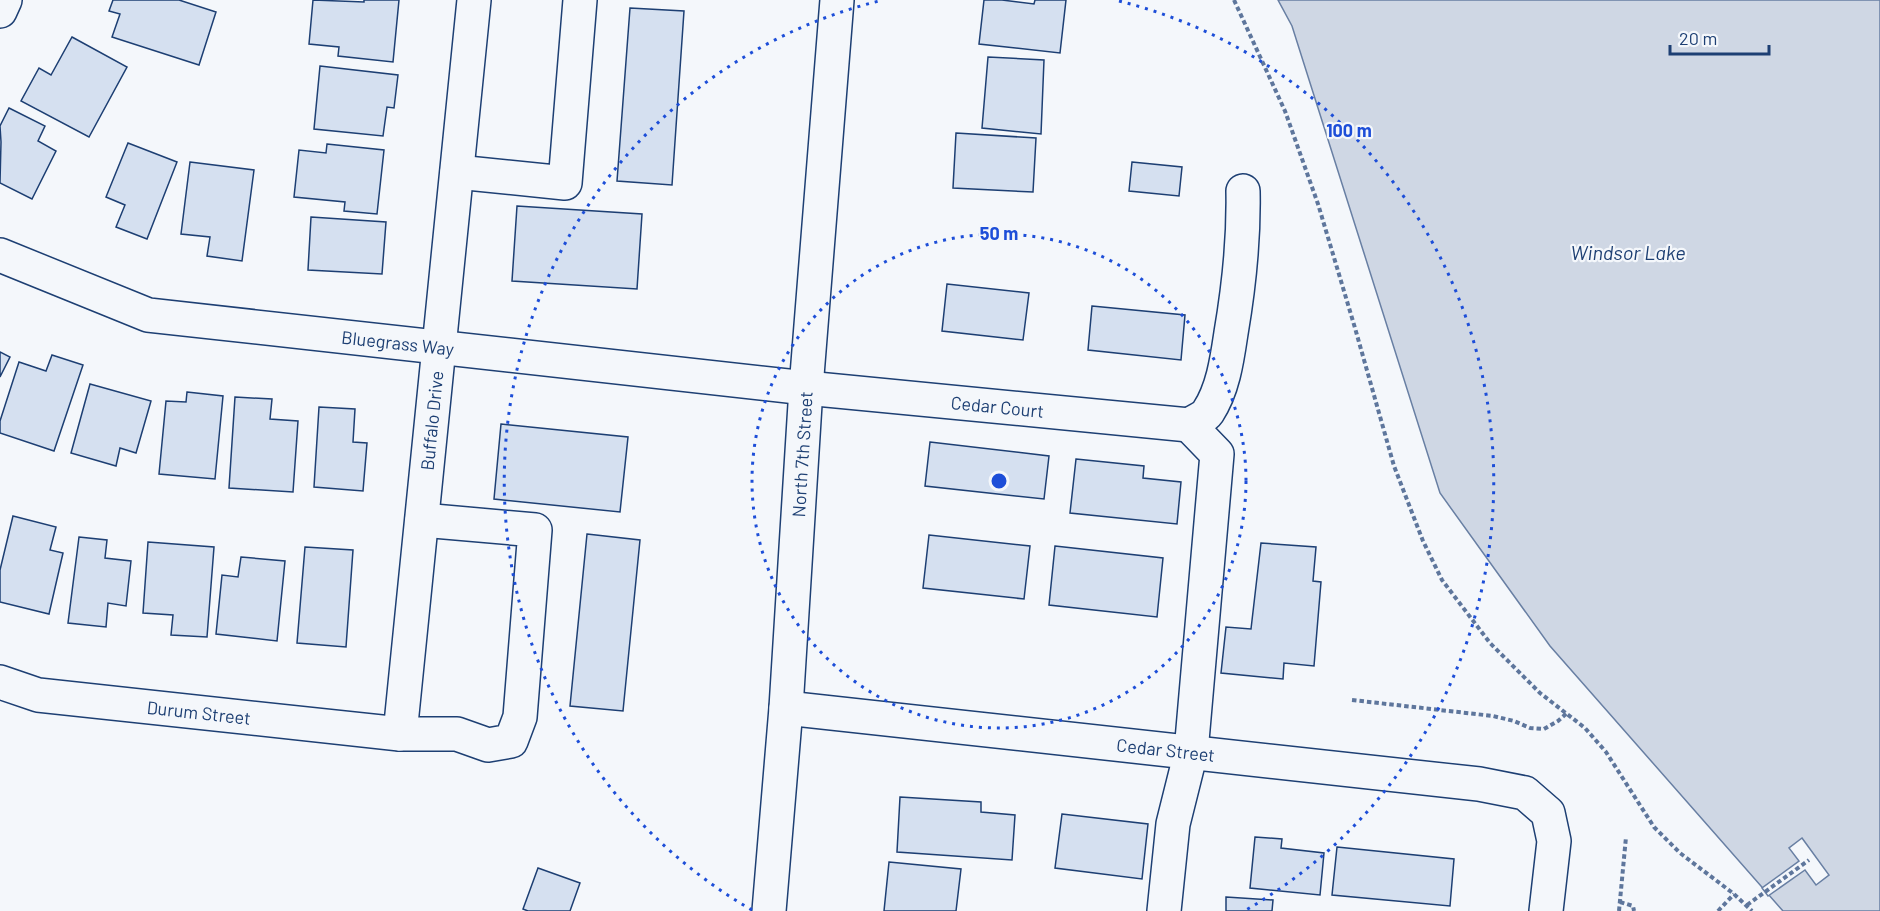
<svg xmlns="http://www.w3.org/2000/svg" width="1880" height="911" font-family="Barlow,sans-serif">
<style>
.water{fill:#cfd7e4;stroke:#687fa3;stroke-width:1.5}
.pier{fill:#f4f7fb;stroke:#687fa3;stroke-width:1.5}
.building{fill:#d5e0f0;stroke:#1d3f73;stroke-width:1.5}
.lines{fill:none;stroke-linecap:round;stroke-linejoin:round}
.minor-casing{stroke:#1d3f73;stroke-width:36}
.major-casing{stroke:#1d3f73;stroke-width:36}
.path{stroke:#5e769c;stroke-width:4;stroke-dasharray:4.5 3;stroke-linecap:butt}
.minor{stroke:#f4f7fb;stroke-width:33}
.major{stroke:#f4f7fb;stroke-width:33}
.ring{fill:none;stroke:#1d4ed8;stroke-width:3;stroke-dasharray:3 6}
.labels{text-anchor:middle;dominant-baseline:central;stroke-width:4.5;stroke-linejoin:round;paint-order:stroke}
.street-label{font-size:18px;fill:#1d3f73;stroke:#f4f7fb}
.water-label{font-size:20px;font-style:italic;fill:#1d3f73;stroke:#f4f7fb}
.centre{fill:#1d4ed8;stroke:#f4f7fb;stroke-width:3}
.ring-label{font-size:18px;text-anchor:middle;font-weight:bold;fill:#1d4ed8;stroke:#f4f7fb;stroke-width:4.5;stroke-linejoin:round;paint-order:stroke}
</style>
<rect width="100%" height="100%" fill="#f4f7fb"/>
<path class="water" d="M 1278,0 L 1880,0 L 1880,911 L 1783,911 L 1550,646 L 1440,493 L 1292,26 Z"/>
<path class="pier" d="M 1802,838 L 1829,875 L 1816,885 L 1805,870 L 1768,896 L 1762,888 L 1799,861 L 1789,848 Z"/>
<g class="building">
<path d="M 113,0 L 179,0 L 216,12 L 199,65 L 112,37 L 120,14 L 109,11 Z"/>
<path d="M 313,0 L 364,2 L 364,0 L 399,0 L 393,62 L 338,56 L 339,47 L 309,44 Z"/>
<path d="M 984,0 L 1002,0 L 1034,4 L 1035,0 L 1066,0 L 1060,53 L 979,44 Z"/>
<path d="M 630,8 L 684,11 L 672,185 L 617,181 Z"/>
<path d="M 72,37 L 127,67 L 89,137 L 21,101 L 39,68 L 51,75 Z"/>
<path d="M 988,57 L 1044,60 L 1041,134 L 982,128 Z"/>
<path d="M 320,66 L 398,75 L 394,108 L 387,107 L 383,136 L 314,129 Z"/>
<path d="M 9,108 L 45,126 L 38,141 L 56,151 L 32,199 L 0,183 L 1,142 L 0,126 Z"/>
<path d="M 956,133 L 1036,138 L 1033,192 L 953,188 Z"/>
<path d="M 128,143 L 177,162 L 147,239 L 116,227 L 125,205 L 106,197 Z"/>
<path d="M 327,144 L 384,150 L 377,214 L 344,211 L 345,202 L 294,197 L 299,150 L 326,153 Z"/>
<path d="M 190,162 L 254,170 L 242,261 L 207,256 L 210,237 L 181,234 Z"/>
<path d="M 1132,162 L 1182,167 L 1179,196 L 1129,191 Z"/>
<path d="M 517,206 L 642,214 L 637,289 L 512,281 Z"/>
<path d="M 311,217 L 386,222 L 382,274 L 308,270 Z"/>
<path d="M 947,284 L 1029,293 L 1023,340 L 942,331 Z"/>
<path d="M 1092,306 L 1185,315 L 1181,360 L 1088,350 Z"/>
<path d="M 0,352 L 10,357 L 0,377 Z"/>
<path d="M 52,355 L 83,365 L 54,451 L 0,433 L 0,421 L 19,362 L 46,371 Z"/>
<path d="M 90,384 L 151,401 L 136,453 L 120,448 L 116,466 L 71,453 Z"/>
<path d="M 187,392 L 223,396 L 215,479 L 159,474 L 166,401 L 186,402 Z"/>
<path d="M 235,397 L 272,399 L 270,419 L 298,421 L 293,492 L 229,488 Z"/>
<path d="M 319,407 L 355,409 L 353,442 L 367,443 L 363,491 L 314,487 Z"/>
<path d="M 501,424 L 628,437 L 620,512 L 494,499 Z"/>
<path d="M 930,442 L 1049,456 L 1044,499 L 925,486 Z"/>
<path d="M 1076,459 L 1144,466 L 1143,478 L 1181,482 L 1177,524 L 1070,513 Z"/>
<path d="M 13,516 L 56,527 L 50,550 L 63,553 L 49,614 L 0,602 L 0,570 Z"/>
<path d="M 587,534 L 640,540 L 623,711 L 570,706 Z"/>
<path d="M 929,535 L 1030,546 L 1024,599 L 923,588 Z"/>
<path d="M 79,537 L 107,540 L 105,558 L 131,561 L 126,606 L 108,603 L 106,627 L 68,623 Z"/>
<path d="M 148,542 L 214,547 L 207,637 L 171,635 L 173,615 L 143,613 Z"/>
<path d="M 1261,543 L 1316,547 L 1313,581 L 1321,582 L 1314,666 L 1284,663 L 1283,679 L 1221,673 L 1226,627 L 1251,629 Z"/>
<path d="M 1055,546 L 1163,558 L 1157,617 L 1049,605 Z"/>
<path d="M 305,547 L 353,550 L 346,647 L 297,643 Z"/>
<path d="M 241,557 L 285,561 L 277,641 L 216,634 L 222,575 L 238,577 Z"/>
<path d="M 900,797 L 981,802 L 981,812 L 1015,815 L 1012,860 L 897,852 Z"/>
<path d="M 1062,814 L 1148,824 L 1142,879 L 1055,868 Z"/>
<path d="M 1255,837 L 1282,839 L 1281,848 L 1324,853 L 1320,895 L 1250,888 Z"/>
<path d="M 1337,847 L 1454,859 L 1450,906 L 1332,895 Z"/>
<path d="M 889,862 L 961,869 L 956,911 L 884,911 Z"/>
<path d="M 538,868 L 580,883 L 570,911 L 528,911 L 523,909 Z"/>
<path d="M 1226,897 L 1273,900 L 1272,911 L 1226,911 Z"/>
</g>
<g class="lines">
<g class="minor-casing">
<g id="minor">
<path d="M 0,11 L 5,0"/>
<path d="M 457,172 L 565,183 L 580,0"/>
<path id="s1" d="M 0,255 L 148,315 L 806,388 L 1189,425"/>
<path d="M 1189,425 C 1195,421 1204,418 1208,412 C 1223,389 1227,360 1231,333 C 1239,286 1244,239 1243,191"/>
<path id="s2" d="M 0,682 L 38,695 L 400,734 L 457,734 L 488,745 L 511,741 L 520,717 L 535,530 L 422,520"/>
<path id="s3" d="M 786,708 L 1479,784 L 1525,793 L 1548,813 L 1554,841 L 1546,911"/>
<path id="s4" d="M 400,734 L 474,0"/>
<path d="M 1164,911 L 1173,824 L 1191,752 L 1217,454 L 1189,425"/>
</g>
</g>
<g class="major-casing">
<g id="major">
<path id="s5" d="M 769,911 L 786,708 L 806,388 L 837,0"/>
</g>
</g>
<g class="path">
<path d="M 1234,0 L 1285,111 L 1318,204 L 1355,328 L 1394,466 L 1423,541 L 1442,580 L 1490,643 L 1540,693 L 1585,728 L 1606,752 L 1654,827 L 1680,853 L 1734,894 L 1752,911"/>
<path d="M 1352,700 L 1493,716 L 1514,721 L 1530,728 L 1544,729 L 1558,721 L 1567,713"/>
<path d="M 1620,902 L 1633,906 L 1634,911"/>
<path d="M 1747,905 L 1809,860"/>
<path d="M 1619,911 L 1626,837"/>
<path d="M 1718,911 L 1734,894"/>
</g>
<use href="#minor" class="minor"/>
<use href="#major" class="major"/>
</g>
<g class="ring">
<circle cx="999" cy="481" r="247"/>
<path d="M752 910A495 495 0 0 1 879 1M1119 1A495 495 0 0 1 1246 910"/>
</g>
<g class="labels">
<g class="street-label">
<text stroke="none"><textPath href="#s1" startOffset="411">Bluegrass Way</textPath></text>
<text stroke="none"><textPath href="#s1" startOffset="1014">Cedar Court</textPath></text>
<text stroke="none"><textPath href="#s4" startOffset="315">Buffalo Drive</textPath></text>
<text stroke="none"><textPath href="#s5" startOffset="458">North 7th Street</textPath></text>
<text stroke="none"><textPath href="#s2" startOffset="202">Durum Street</textPath></text>
<text stroke="none"><textPath href="#s3" startOffset="382">Cedar Street</textPath></text>
</g>
<g class="water-label">
<text x="1628" y="252">Windsor Lake</text>
</g>
</g>
<circle cx="999" cy="481" r="9" class="centre"/>
<g class="ring-label">
<text x="1349" y="137">100 m</text>
<text x="999" y="240">50 m</text>
</g>
<path d="M1670 45v9h99v-9" fill="none" stroke="#1d3f73" stroke-width="3"/>
<text x="1679" y="45" font-size="18" fill="#1d3f73" stroke="#f4f7fb" stroke-width="4.5" paint-order="stroke">20 m</text>
</svg>
